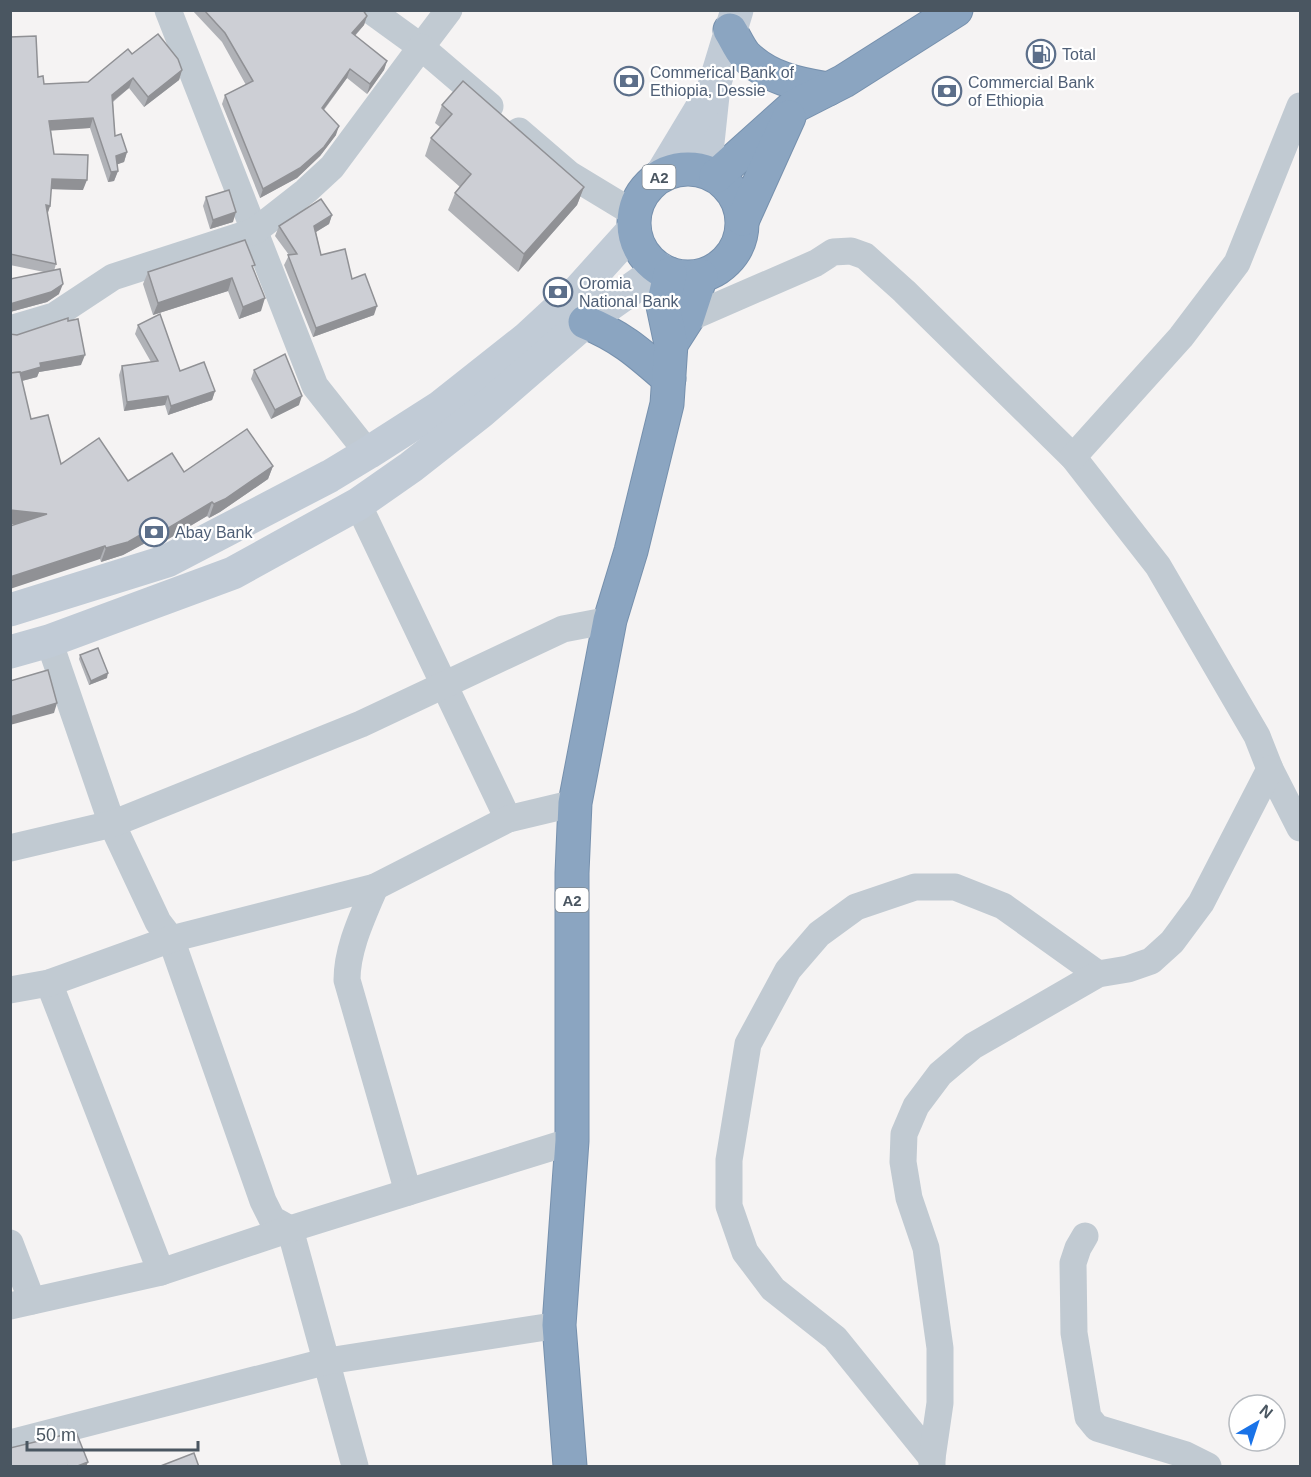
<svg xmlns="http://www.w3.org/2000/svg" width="1311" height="1477" font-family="Helvetica,sans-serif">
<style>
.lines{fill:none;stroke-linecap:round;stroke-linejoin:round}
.highway-casing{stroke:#7690ad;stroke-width:35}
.street{stroke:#c1cad2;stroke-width:27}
.secondary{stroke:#c1cbd6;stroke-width:33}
.highway{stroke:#8ba5c1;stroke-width:33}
.wall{fill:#b0b2b7}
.shaded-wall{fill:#909195}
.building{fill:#cdcfd5;stroke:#909195;stroke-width:1.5}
.labels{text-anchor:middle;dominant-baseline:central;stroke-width:4.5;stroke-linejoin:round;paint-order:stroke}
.shield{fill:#fff;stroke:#808990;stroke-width:1.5}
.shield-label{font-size:15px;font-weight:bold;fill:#4a5661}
.service-label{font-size:16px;fill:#4e5e75;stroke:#fff;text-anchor:start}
</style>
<rect width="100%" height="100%" fill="#f5f3f3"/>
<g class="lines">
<g class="highway-casing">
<g id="highway">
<path d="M 730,30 C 735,38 739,48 745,55 C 768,78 797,84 828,89"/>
<circle cx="688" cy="223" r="54"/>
<path d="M 716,176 L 793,107 L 844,81 L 956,10"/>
<path d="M 743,219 L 789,117"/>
<path d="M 585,322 C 622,337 639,353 669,379"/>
<path d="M 671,344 L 687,319 L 701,276"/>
<path d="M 570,1466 L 559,1325 L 572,1141 L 572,873 L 575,803 L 610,620 L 631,551 L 667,404 L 671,344 L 663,306 L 670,274"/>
</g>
</g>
<g class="street">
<path d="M 168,10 L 315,386 L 368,453"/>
<path d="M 370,10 L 421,47 L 449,10"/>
<path d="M 519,131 L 569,174 L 635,214"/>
<path d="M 687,319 L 816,263 L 833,252 L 851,251 L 865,256 L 904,291 L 1073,457 L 1158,566 L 1257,736 L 1270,769 L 1300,828"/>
<path d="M 10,329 L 54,316 L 113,277 L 255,231 L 306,191 L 332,167 L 421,47 L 490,106"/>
<path d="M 1073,457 L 1181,337 L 1237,263 L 1300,106"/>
<path d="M 358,504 L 508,819"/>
<path d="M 49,641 L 112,824 L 158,922 L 171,939 L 263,1201 L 272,1219 L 290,1229 L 355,1466"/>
<path d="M 10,848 L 112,824 L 361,724 L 563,629 L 610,620"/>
<path d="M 375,887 C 363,916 347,948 347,980 L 408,1192"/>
<path d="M 49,983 L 161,1272"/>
<path d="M 10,990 L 49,983 L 171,939 L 375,887 L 508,819 L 575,803"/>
<path d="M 1085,1236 L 1078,1248 L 1073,1263 L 1074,1333 L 1088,1417 L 1097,1428 L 1186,1455 L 1208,1466"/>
<path d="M 10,1243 L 32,1301"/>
<path d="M 10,1306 L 161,1272 L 290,1229 L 572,1141"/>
<path d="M 10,1443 L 328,1361 L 559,1325"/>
<path d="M 932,1458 L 835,1338 L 773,1289 L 745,1252 L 729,1206 L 729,1160 L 748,1044 L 788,970 L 819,934 L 856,907 L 915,887 L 955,887 L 1003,906 L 1098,974"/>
<path d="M 932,1466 L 932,1458 L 940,1403 L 940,1348 L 926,1248 L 909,1198 L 903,1162 L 904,1134 L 916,1106 L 940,1074 L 973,1046 L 1098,974 L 1128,969 L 1151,961 L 1172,942 L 1201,903 L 1270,769"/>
</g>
<g class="secondary">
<path d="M 705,171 L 714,86 L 737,10"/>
<path d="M 661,175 L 711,92"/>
<path d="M 10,610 L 167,561 L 330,476 L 368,453 L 440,407 L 526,339 L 579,290 L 634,229"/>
<path d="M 10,652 L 49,641 L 233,573 L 358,504 L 411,467 L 481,412 L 585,322 L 660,269"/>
</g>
<use href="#highway" class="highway"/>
</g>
<g class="wall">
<path d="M 192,10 L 363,10 L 367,16 L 364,25 L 355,36 L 387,61 L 384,70 L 367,94 L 347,78 L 324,110 L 336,135 L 320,156 L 297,178 L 260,198 L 222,104 L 225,95 L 246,85 L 222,42 Z"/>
<path d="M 10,37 L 38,77 L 44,84 L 88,82 L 132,54 L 182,70 L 179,80 L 144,107 L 129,88 L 113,102 L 115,136 L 127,152 L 124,162 L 117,164 L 118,171 L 114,181 L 108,182 L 90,128 L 51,130 L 54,154 L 83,190 L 51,189 L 50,206 L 47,214 L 56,264 L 54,271 L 59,294 L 47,302 L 10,312 L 10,279 L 44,272 L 10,265 Z"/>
<path d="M 442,105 L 584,187 L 577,205 L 518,272 L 448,210 L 455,193 L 460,187 L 425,156 L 431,138 L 440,127 L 435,123 Z"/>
<path d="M 206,197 L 233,222 L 210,229 L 203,206 Z"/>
<path d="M 332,215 L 329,224 L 316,232 L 321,255 L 352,279 L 374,315 L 313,337 L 284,265 L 289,255 L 275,236 L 279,226 Z"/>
<path d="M 253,269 L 261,311 L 239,319 L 228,291 L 153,315 L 143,284 L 148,272 Z"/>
<path d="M 138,325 L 180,371 L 215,391 L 212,400 L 168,415 L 165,405 L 124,411 L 119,375 L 122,366 L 151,362 L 135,334 Z"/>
<path d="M 10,334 L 81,365 L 39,372 L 37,377 L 22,381 L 31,419 L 61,464 L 128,481 L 184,472 L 273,466 L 268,479 L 220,512 L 209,518 L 207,516 L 160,544 L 152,546 L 149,541 L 123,555 L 101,562 L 100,559 L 14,525 Z"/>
<path d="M 254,370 L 299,405 L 271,419 L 251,379 Z"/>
<path d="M 80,655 L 107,678 L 89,685 L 79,659 Z"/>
</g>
<g class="shaded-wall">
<path d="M 367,16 L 364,25 L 348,43 L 352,33 Z"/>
<path d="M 387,61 L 384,70 L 367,94 L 370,84 Z"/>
<path d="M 350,69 L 347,78 L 318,117 L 322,108 Z"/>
<path d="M 182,70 L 179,80 L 144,107 L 148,97 Z"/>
<path d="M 133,78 L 129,88 L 108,105 L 112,95 Z"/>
<path d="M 93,118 L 90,128 L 46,131 L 49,121 Z"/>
<path d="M 339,126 L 336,135 L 320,156 L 297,178 L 260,198 L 263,189 Z"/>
<path d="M 127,152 L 124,162 L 113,166 L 116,156 Z"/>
<path d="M 118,171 L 114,181 L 108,182 L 111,172 Z"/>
<path d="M 52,179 L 87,180 L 83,190 L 48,189 Z"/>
<path d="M 584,187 L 577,205 L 518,272 L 524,254 Z"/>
<path d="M 46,205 L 50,206 L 47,216 Z"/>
<path d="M 236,212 L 233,222 L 210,229 L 213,220 Z"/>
<path d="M 332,215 L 329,224 L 311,235 L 314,226 Z"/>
<path d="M 232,278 L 228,291 L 153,315 L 158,303 Z"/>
<path d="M 63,284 L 59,294 L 47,302 L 10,312 L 10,304 Z"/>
<path d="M 265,298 L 261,311 L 239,319 L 243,307 Z"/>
<path d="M 377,306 L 374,315 L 313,337 L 316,328 Z"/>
<path d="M 85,355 L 81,365 L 39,372 L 37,377 L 10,384 L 10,376 L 40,363 Z"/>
<path d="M 215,391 L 212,400 L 168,415 L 171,406 Z"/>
<path d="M 168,396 L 165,405 L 124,411 L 127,402 Z"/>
<path d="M 302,396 L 299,405 L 271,419 L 275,410 Z"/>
<path d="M 273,466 L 268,479 L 220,512 L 209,518 L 214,504 Z"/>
<path d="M 212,502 L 207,516 L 160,544 L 152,546 L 157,532 Z"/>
<path d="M 10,510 L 47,514 L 42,527 L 10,524 Z"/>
<path d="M 154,527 L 149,541 L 123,555 L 101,562 L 106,548 Z"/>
<path d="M 105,546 L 100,559 L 10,589 L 10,577 Z"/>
<path d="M 108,673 L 107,678 L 89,685 L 91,681 Z"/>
<path d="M 57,703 L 54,713 L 10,725 L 10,717 Z"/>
<path d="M 88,1462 L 86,1467 L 75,1467 Z"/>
</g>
<g class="building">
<path d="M 204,10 L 363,10 L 367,16 L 352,33 L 387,61 L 370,84 L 350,69 L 322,108 L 339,126 L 324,147 L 300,168 L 263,189 L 225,95 L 253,81 L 225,33 Z"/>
<path d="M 158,34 L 178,59 L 182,70 L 148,97 L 133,78 L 112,95 L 115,136 L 121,134 L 127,152 L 116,156 L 118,171 L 111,172 L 93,118 L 49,121 L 54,154 L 88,155 L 87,180 L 52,179 L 50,206 L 46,205 L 56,264 L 10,254 L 10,37 L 36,36 L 38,77 L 43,76 L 44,84 L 88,82 L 128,49 L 132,54 Z"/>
<path d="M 463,81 L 584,187 L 524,254 L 455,193 L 471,174 L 431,138 L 452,114 L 442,105 Z"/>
<path d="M 229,190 L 236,212 L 213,220 L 206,197 Z"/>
<path d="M 321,199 L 332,215 L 314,226 L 321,255 L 345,249 L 352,279 L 365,274 L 377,306 L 316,328 L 288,255 L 297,254 L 279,226 Z"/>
<path d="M 245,240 L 255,265 L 252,266 L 265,298 L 243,307 L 232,278 L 158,303 L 148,272 Z"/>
<path d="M 60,269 L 63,284 L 51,292 L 10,304 L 10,279 Z"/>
<path d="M 160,314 L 180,371 L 204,362 L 215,391 L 171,406 L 168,396 L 127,402 L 122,366 L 158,361 L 138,325 Z"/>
<path d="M 68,318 L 68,321 L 78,319 L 85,355 L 40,363 L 41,367 L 20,373 L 20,372 L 10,373 L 10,334 L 17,335 Z"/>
<path d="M 285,354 L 302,396 L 275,410 L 254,370 Z"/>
<path d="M 20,372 L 31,419 L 48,415 L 61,464 L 99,438 L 128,481 L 172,453 L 184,472 L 247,429 L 273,466 L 225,499 L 214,504 L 212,502 L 165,530 L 157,532 L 154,527 L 128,542 L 106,548 L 105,546 L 10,577 L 10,526 L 47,514 L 10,510 L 10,373 Z"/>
<path d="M 98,648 L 108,673 L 91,681 L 80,655 Z"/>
<path d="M 48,670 L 57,703 L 10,717 L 10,681 Z"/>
<path d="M 76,1432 L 88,1462 L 75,1467 L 67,1467 L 67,1466 L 65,1467 L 10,1467 L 10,1448 Z"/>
<path d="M 194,1453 L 199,1467 L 158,1467 Z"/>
</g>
<defs>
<g id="fuel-ring" transform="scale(1.5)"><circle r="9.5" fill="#fff" stroke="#5c6f8a" stroke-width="1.5"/><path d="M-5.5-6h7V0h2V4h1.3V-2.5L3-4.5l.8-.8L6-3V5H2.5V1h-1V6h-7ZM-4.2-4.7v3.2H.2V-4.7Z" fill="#5c6f8a"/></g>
<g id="bank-ring" transform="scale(1.5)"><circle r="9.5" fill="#fff" stroke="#5c6f8a" stroke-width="1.5"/><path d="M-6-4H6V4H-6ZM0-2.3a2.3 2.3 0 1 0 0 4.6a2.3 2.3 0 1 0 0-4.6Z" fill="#5c6f8a"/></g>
</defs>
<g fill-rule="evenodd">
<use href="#fuel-ring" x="1041" y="54"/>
<use href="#bank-ring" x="629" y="81"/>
<use href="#bank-ring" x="947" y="91"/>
<use href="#bank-ring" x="558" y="292"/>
<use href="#bank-ring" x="154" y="532"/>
</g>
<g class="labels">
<g class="shield">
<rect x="642.5" y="165" width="33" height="24" rx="4.5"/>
<rect x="555.5" y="888" width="33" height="24" rx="4.5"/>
</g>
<g class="shield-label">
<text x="659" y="177">A2</text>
<text x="572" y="900">A2</text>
</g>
<g class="service-label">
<text x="1062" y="54">Total</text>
<text x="650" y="72">Commerical Bank of<tspan x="650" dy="18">Ethiopia, Dessie</tspan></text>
<text x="968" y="82">Commercial Bank<tspan x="968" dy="18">of Ethiopia</tspan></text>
<text x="579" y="283">Oromia<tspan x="579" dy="18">National Bank</tspan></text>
<text x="175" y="532">Abay Bank</text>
</g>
</g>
<rect width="1311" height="1477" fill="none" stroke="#4a5661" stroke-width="24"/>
<g transform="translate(1257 1423) rotate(39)"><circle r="28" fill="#ffffff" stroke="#b7bbc0" stroke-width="1.5"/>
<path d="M0-4.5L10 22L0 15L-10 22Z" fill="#1a73e8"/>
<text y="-9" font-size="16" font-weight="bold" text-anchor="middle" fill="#4a5661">N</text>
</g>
<path d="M27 1441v9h171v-9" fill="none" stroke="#4a5661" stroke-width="3"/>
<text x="36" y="1441" font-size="18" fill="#4a5661" stroke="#ffffff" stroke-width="4.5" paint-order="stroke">50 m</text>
</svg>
